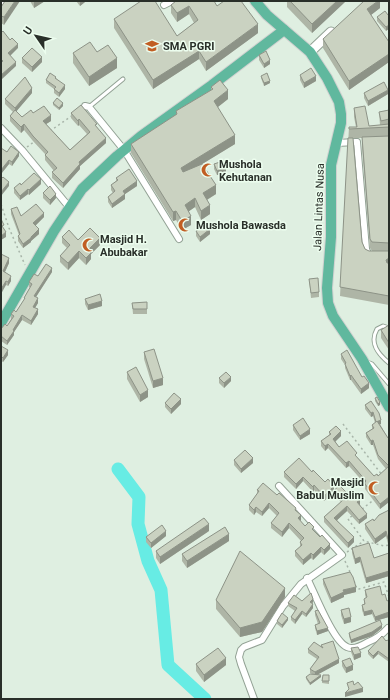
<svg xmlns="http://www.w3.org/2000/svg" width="390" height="700" font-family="Roboto,sans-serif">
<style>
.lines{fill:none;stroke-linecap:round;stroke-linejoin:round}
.river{stroke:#67ece4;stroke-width:13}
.service-casing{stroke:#93a295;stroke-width:5}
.minor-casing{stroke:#93a295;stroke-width:8}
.secondary-casing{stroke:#93a295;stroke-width:11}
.trunk-casing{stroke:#d0d1d0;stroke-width:12}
.path{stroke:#a8b5a9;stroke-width:1.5;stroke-dasharray:2 3;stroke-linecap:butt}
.service{stroke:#fff;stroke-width:3}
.minor{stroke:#fff;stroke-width:6}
.secondary{stroke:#fff;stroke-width:9}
.trunk{stroke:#60b89e;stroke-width:10}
.wall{fill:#aeb5a6;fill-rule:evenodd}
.shaded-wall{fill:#8d9387}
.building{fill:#cad2c1;stroke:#8d9387}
.labels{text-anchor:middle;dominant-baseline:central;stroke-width:3;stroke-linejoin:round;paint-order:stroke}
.poi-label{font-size:11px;font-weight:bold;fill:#292f29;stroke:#ecfdee;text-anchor:start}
.street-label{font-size:11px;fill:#292f29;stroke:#ecfdee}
</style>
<rect width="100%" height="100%" fill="#dfefe1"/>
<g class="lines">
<path class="river" d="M 118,469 L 139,497 L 138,524 L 148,561 L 161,590 L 168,665 L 205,699"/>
<g class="service-casing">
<g id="service">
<path d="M 89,107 L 123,79"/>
<path d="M 389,328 L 383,326 L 377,329 C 369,343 378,354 389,363"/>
<path d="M 367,362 L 372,364 L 389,384"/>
</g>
</g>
<g class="minor-casing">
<g id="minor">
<path d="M 1,5 L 4,1"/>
<path d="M 164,5 L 172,1"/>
<path d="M 85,106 L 89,107 L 124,150 L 179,239"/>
<path d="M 1,128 L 22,150 L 69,207"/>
<path d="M 357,142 L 366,249 L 368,254 L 371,256"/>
<path d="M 337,143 L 356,142"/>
<path d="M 307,578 C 315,594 333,641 347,647 C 353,650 363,645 368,642 C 376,639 382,635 388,628"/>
<path d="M 254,699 L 241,664 L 239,657 L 241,650 L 244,647 L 262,640 L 283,606 L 301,584 L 342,555 L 279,486"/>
</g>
</g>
<g class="secondary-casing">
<path id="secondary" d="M 310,52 L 331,32"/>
</g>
<g class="trunk-casing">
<g id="trunk">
<path d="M 255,1 L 267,15 L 310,52 L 327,78 L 339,102 L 341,114 L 341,123 L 331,165 L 331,237 L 327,288 L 328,303 L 333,316 L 362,359 L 389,407"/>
<path d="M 1,323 L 54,231 L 82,189 L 117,156 L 141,136 L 212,85 L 284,30"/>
</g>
</g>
<g class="path">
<path d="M 50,131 L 73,115"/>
<path d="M 27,147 L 35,141"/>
<path d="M 1,204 L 9,228 L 25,265"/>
<path d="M 343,424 L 382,475"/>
<path d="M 362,509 L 375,499"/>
<path d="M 352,516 L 348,519 L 364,541 L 384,546 L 389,545"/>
<path d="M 347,552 L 364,541"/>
<path d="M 345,561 L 350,572"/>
<path d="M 354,581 L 357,589 L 359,589 L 384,582 L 389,597"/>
</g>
<use href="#service" class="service"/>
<use href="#minor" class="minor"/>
<use href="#secondary" class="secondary"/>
<use href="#trunk" class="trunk"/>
</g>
<g class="wall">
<path d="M 5,1 L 4,25 L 1,23 L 1,7 Z"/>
<path d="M 30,1 L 45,1 L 34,8 Z"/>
<path d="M 76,1 L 85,1 L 85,2 L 80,6 Z"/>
<path d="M 287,1 L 346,1 L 312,33 L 287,7 Z"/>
<path d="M 380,1 L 380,8 L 371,15 L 389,42 L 389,62 L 349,90 L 323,48 L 323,39 Z"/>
<path d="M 171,5 L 217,6 L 258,33 L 206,71 L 199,59 L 153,89 L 114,28 L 114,19 L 177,36 L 194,23 L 189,14 L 177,22 L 171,13 Z"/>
<path d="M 388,15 L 386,31 L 377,21 L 377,17 Z"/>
<path d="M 97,52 L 117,68 L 89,86 L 73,63 L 73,53 Z"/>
<path d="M 259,55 L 270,64 L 264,68 L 259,60 Z"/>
<path d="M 22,58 L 42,62 L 32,72 L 22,63 Z"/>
<path d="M 300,75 L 316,81 L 304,88 L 300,80 Z"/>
<path d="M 261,76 L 270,83 L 264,86 L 261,78 Z"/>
<path d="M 56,78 L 65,89 L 59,97 L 54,93 L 54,89 L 46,83 L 46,80 Z"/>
<path d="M 211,87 L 228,99 L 218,107 L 235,144 L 202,164 L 216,194 L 207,200 L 210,214 L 201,220 L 195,207 L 189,211 L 191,225 L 182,230 L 176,220 L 173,221 L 131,153 L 131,144 L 176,115 L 176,111 L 211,90 Z"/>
<path d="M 32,93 L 16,111 L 22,117 L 33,113 L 51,121 L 46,124 L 70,150 L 87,134 L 79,125 L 78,126 L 71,118 L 71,113 L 97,127 L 106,143 L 80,166 L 80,169 L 63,188 L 52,178 L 52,172 L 54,171 L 45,160 L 45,154 L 33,141 L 24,130 L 21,133 L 10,121 L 10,116 L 13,112 L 5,104 L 5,99 Z"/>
<path d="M 364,93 L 388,94 L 368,106 L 364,98 Z"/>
<path d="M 53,103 L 63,106 L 59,110 L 53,105 Z"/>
<path d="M 354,108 L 369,126 L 380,125 L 379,112 L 389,110 L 389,305 L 340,296 L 349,127 L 356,127 L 354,117 ZM 353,138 L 362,138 L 362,147 L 370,248 L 372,251 L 369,251 L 365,249 L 362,242 Z"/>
<path d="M 1,148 L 7,152 L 19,156 L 12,166 L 9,164 L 1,174 Z"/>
<path d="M 214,164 L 226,172 L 217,175 L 214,169 Z"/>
<path d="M 116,178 L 137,186 L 125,194 L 125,199 L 112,208 L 108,202 L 108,197 L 113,193 L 111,190 L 111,185 L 116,181 Z"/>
<path d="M 41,184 L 29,195 L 28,194 L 20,200 L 14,193 L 14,188 L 21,185 Z"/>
<path d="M 43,193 L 56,198 L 50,205 L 43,198 Z"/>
<path d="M 11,209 L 21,216 L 44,217 L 35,226 L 39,234 L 31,241 L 31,242 L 23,248 L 18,241 L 18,236 L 19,235 L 11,214 Z"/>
<path d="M 196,231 L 210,234 L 200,242 L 196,236 Z"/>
<path d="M 62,237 L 78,240 L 100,245 L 91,254 L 91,259 L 86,265 L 79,258 L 68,270 L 60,262 L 60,256 L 67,248 L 62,243 Z"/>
<path d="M 1,254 L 9,263 L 5,272 L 11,281 L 8,286 L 6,285 Z"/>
<path d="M 52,272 L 36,297 L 38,303 L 35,308 L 38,314 L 31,325 L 22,320 L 14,332 L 14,335 L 7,345 L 1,341 L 1,329 L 7,326 L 11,319 L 11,314 L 16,312 L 24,300 L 24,298 L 30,287 L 29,287 L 29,282 L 38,276 Z"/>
<path d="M 309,279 L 319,292 L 319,297 L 311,298 Z"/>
<path d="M 85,299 L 102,306 L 88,310 L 85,304 Z"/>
<path d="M 147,302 L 147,314 L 133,314 L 132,303 Z"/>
<path d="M 389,325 L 389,350 L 381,338 L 381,330 Z"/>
<path d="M 1,346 L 8,355 L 3,362 L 1,361 Z"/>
<path d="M 144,352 L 163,385 L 153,388 L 144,359 Z"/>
<path d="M 341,354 L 362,377 L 369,388 L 361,394 L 351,380 L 350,380 L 345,368 L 345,365 L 341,359 Z"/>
<path d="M 127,372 L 148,397 L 140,402 L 127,379 Z"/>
<path d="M 219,378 L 231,381 L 224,388 L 219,383 Z"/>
<path d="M 375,398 L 380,405 L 378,406 L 375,401 Z"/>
<path d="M 371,401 L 381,424 L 380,424 L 388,438 L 389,502 L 380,509 L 365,489 L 365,484 L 349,466 L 346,468 L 328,448 L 325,451 L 321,446 L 321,441 L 329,435 L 329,432 L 341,436 L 335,441 L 339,447 L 357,457 L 374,476 L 378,476 L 386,469 L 378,459 L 373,445 L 371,445 L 366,437 L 366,433 L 372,429 L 372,425 L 375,423 L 373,416 L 371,417 L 365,409 L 365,405 Z"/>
<path d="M 165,403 L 181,404 L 171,414 L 165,407 Z"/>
<path d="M 293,425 L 310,434 L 300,440 L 293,430 Z"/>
<path d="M 234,460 L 253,463 L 241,473 L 234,465 Z"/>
<path d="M 284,472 L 312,472 L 334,490 L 360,505 L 367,518 L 359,524 L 347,511 L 337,520 L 354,542 L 348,548 L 324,522 L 324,517 L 341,502 L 334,495 L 334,492 L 324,501 L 314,490 L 313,492 L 303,481 L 296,489 L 284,477 Z"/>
<path d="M 257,490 L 277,495 L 296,511 L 301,520 L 300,521 L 305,526 L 314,531 L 330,549 L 324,555 L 321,552 L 313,560 L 311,558 L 303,565 L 295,556 L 295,551 L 300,547 L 300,542 L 301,541 L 289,528 L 282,537 L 271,528 L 271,523 L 277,516 L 269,508 L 262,516 L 256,512 L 254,515 L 249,510 L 249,505 L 257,494 Z"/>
<path d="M 389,510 L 389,544 L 388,544 L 386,536 L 375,544 L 365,529 L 365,524 L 374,521 Z"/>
<path d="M 209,531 L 160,564 L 156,558 L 156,551 Z"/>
<path d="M 166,536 L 151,548 L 146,542 L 146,537 Z"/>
<path d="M 229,541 L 187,568 L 182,561 L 182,554 Z"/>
<path d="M 352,548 L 374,558 L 389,553 L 389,576 L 366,583 L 360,562 L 355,564 L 352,553 Z"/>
<path d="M 323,579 L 356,592 L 344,595 L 344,597 L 331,603 L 323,584 Z"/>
<path d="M 365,590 L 382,595 L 387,601 L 389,600 L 389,617 L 375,621 L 372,614 L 364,616 L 362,610 L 362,605 L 364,605 L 364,599 L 366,598 L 365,595 Z"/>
<path d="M 285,597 L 262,632 L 240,637 L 216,609 L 216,600 Z"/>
<path d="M 302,601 L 313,602 L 312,604 L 313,608 L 306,617 L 302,614 L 295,624 L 291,620 L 291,617 L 295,611 L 288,606 L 288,603 Z"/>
<path d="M 341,610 L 351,622 L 344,624 L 341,615 Z"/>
<path d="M 315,611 L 328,631 L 317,635 L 315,628 L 315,625 L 318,624 L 315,615 Z"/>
<path d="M 288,620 L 282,628 L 277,624 L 277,621 Z"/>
<path d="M 382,628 L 372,636 L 351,643 L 349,636 L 349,633 Z"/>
<path d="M 386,641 L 389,641 L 389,662 L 378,654 L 373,659 L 368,654 L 368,651 Z"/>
<path d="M 321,645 L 339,663 L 318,674 L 321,677 L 310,685 L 306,679 L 306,677 L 312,674 L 310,673 L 310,669 L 317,659 L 308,653 L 308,649 L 321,647 Z"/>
<path d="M 351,648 L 361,657 L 354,660 L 351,652 Z"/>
<path d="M 342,661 L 353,670 L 346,673 L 342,666 Z"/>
<path d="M 196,664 L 226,665 L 204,682 L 196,671 Z"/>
<path d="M 323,675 L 329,675 L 329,684 L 322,683 Z"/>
</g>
<g class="shaded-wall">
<path d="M 15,1 L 20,1 L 4,25 L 4,17 Z"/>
<path d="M 34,1 L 45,1 L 34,8 Z"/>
<path d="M 80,1 L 85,1 L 85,2 L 80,6 Z"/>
<path d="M 337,1 L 346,1 L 312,33 L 312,24 Z"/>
<path d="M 378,1 L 380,1 L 380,8 L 367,18 L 367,9 Z"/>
<path d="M 189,6 L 189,14 L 177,22 L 177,13 Z"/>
<path d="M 258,24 L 258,33 L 206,71 L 206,62 Z"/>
<path d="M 389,25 L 389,29 L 386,31 L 386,27 Z"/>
<path d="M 18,44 L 18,48 L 8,58 L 8,53 Z"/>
<path d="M 199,51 L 199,59 L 153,89 L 153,80 Z"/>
<path d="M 389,54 L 389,62 L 349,90 L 349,81 Z"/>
<path d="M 42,57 L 42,62 L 32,72 L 32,67 Z"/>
<path d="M 117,58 L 117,68 L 89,86 L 89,77 Z"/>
<path d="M 270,60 L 270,64 L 264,68 L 264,64 Z"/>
<path d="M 16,62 L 16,66 L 1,80 L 1,75 Z"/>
<path d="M 316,76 L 316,81 L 304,88 L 304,83 Z"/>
<path d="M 270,81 L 270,83 L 264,86 L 264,83 Z"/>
<path d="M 65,85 L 65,89 L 59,97 L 59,93 Z"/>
<path d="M 32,88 L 32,93 L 15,113 L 15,108 Z"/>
<path d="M 228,90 L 228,99 L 214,110 L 214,101 Z"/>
<path d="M 388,90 L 388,94 L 368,106 L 368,101 Z"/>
<path d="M 63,103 L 63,106 L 59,110 L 59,108 Z"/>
<path d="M 51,115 L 51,121 L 43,126 L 43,121 Z"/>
<path d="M 79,119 L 79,125 L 78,126 L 78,121 Z"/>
<path d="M 24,124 L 24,130 L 21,133 L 21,127 Z"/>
<path d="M 235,135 L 235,144 L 181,177 L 181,168 Z"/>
<path d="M 106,138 L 106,143 L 80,166 L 80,169 L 63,188 L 63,183 L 79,162 Z"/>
<path d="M 19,152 L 19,156 L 12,166 L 12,162 Z"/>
<path d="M 9,160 L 9,164 L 1,174 L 1,170 Z"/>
<path d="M 226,167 L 226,172 L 217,175 L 217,171 Z"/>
<path d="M 41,179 L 41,184 L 29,195 L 29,190 Z"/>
<path d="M 137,181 L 137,186 L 125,194 L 125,199 L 112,208 L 112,204 L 123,191 Z"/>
<path d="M 9,182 L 9,186 L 1,196 L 1,192 Z"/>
<path d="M 216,185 L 216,194 L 203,202 L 203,193 Z"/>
<path d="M 28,189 L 28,194 L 20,200 L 20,196 Z"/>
<path d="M 56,194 L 56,198 L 50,205 L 50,200 Z"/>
<path d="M 195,198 L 195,207 L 185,214 L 185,205 Z"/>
<path d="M 210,205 L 210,214 L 201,220 L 201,211 Z"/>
<path d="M 176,211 L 176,220 L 173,221 L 173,212 Z"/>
<path d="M 44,213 L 44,217 L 33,228 L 33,223 Z"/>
<path d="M 191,216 L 191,225 L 182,230 L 182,221 Z"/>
<path d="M 39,229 L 39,234 L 31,241 L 31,242 L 23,248 L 23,244 Z"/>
<path d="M 210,229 L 210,234 L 200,242 L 200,237 Z"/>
<path d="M 6,232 L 6,237 L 1,240 L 1,236 Z"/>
<path d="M 100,238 L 100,245 L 91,254 L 91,259 L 86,265 L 86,258 L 88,250 Z"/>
<path d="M 79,251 L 79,258 L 68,270 L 68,263 Z"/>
<path d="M 9,258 L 9,263 L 3,276 L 3,271 Z"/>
<path d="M 389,258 L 389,268 L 386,260 Z"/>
<path d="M 52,268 L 52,272 L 34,300 L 34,296 Z"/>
<path d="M 11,276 L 11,281 L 8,286 L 8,282 Z"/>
<path d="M 6,281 L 6,285 L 1,294 L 1,289 Z"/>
<path d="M 38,298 L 38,303 L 33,311 L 33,307 Z"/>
<path d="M 102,301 L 102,306 L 88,310 L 88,305 Z"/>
<path d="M 38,309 L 38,314 L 31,325 L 31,321 Z"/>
<path d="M 22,315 L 22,320 L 14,332 L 14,335 L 7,345 L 7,341 L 13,330 Z"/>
<path d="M 8,350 L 8,355 L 3,362 L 3,358 Z"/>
<path d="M 351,375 L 351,380 L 350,380 L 350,376 Z"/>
<path d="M 231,377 L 231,381 L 224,388 L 224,383 Z"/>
<path d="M 163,378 L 163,385 L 153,388 L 153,381 Z"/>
<path d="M 369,383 L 369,388 L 361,394 L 361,389 Z"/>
<path d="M 148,390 L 148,397 L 140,402 L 140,395 Z"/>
<path d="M 181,399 L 181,404 L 171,414 L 171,409 Z"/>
<path d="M 380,402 L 380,405 L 378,406 L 378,404 Z"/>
<path d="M 373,412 L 373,416 L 371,417 L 371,413 Z"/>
<path d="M 381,420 L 381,424 L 376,426 L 376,422 Z"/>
<path d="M 310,429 L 310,434 L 300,440 L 300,436 Z"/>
<path d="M 341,431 L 341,436 L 333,444 L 333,439 Z"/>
<path d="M 373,440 L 373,445 L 371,445 L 371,441 Z"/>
<path d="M 328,444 L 328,448 L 325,451 L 325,446 Z"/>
<path d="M 253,458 L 253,463 L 241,473 L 241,469 Z"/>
<path d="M 349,461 L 349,466 L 346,468 L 346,463 Z"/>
<path d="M 303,477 L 303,481 L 296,489 L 296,484 Z"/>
<path d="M 314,485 L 314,490 L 313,492 L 313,487 Z"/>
<path d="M 334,486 L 334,492 L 324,501 L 324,496 Z"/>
<path d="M 389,497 L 389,502 L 380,509 L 380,504 Z"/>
<path d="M 360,500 L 360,505 L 357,507 L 357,502 Z"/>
<path d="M 269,503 L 269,508 L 262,516 L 262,512 Z"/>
<path d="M 347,506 L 347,511 L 334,523 L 334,518 Z"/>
<path d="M 256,507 L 256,512 L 254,515 L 254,510 Z"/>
<path d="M 367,514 L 367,518 L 359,524 L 359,520 Z"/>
<path d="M 301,515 L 301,520 L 298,523 L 298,518 Z"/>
<path d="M 289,523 L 289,528 L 282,537 L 282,532 Z"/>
<path d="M 209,524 L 209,531 L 160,564 L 160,557 Z"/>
<path d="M 166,531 L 166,536 L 151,548 L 151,543 Z"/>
<path d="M 386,531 L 386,536 L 375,544 L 375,539 Z"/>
<path d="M 229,534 L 229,541 L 187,568 L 187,561 Z"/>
<path d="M 354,537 L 354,542 L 348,548 L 348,543 Z"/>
<path d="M 330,544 L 330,549 L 324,555 L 324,550 Z"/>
<path d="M 321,547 L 321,552 L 313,560 L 313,555 Z"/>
<path d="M 311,553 L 311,558 L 303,565 L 303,560 Z"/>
<path d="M 360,557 L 360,562 L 355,564 L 355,559 Z"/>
<path d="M 389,571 L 389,576 L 366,583 L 366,578 Z"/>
<path d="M 356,587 L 356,592 L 344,595 L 344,597 L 331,603 L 331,598 L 343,590 Z"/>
<path d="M 285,588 L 285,597 L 262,632 L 240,637 L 240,628 Z"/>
<path d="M 313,599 L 313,602 L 310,606 L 310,602 Z"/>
<path d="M 313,604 L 313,608 L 306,617 L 306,614 Z"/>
<path d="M 372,610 L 372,614 L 364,616 L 364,612 Z"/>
<path d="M 302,611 L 302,614 L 295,624 L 295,620 Z"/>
<path d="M 389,612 L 389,617 L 375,621 L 375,617 Z"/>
<path d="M 351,617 L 351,622 L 344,624 L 344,619 Z"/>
<path d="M 288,618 L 288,620 L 282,628 L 282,625 Z"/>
<path d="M 382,625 L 382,628 L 372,636 L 351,643 L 351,640 Z"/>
<path d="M 328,628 L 328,631 L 317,635 L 317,631 Z"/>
<path d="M 378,651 L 378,654 L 373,659 L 373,656 Z"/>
<path d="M 361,653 L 361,657 L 354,660 L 354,655 Z"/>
<path d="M 226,658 L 226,665 L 204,682 L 204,675 Z"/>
<path d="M 339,659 L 339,663 L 315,676 L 315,672 Z"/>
<path d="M 353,665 L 353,670 L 346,673 L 346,668 Z"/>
<path d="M 321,675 L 321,677 L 310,685 L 310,683 Z"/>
<path d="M 363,688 L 363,692 L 345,697 L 345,693 Z"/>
</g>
<g class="building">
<path d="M 5,1 L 15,1 L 4,17 L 1,16 L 1,7 Z"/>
<path d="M 141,1 L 155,1 L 177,36 L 198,20 L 189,6 L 177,13 L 171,5 L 176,1 L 214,1 L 217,6 L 224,1 L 241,1 L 258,24 L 206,62 L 199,51 L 153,80 L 114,19 Z"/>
<path d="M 290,1 L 337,1 L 312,24 Z"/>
<path d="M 364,1 L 378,1 L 367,9 L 389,42 L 389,54 L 349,81 L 323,39 Z"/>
<path d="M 385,11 L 388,15 L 389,14 L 389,25 L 386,27 L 377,17 Z"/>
<path d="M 3,31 L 10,40 L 12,38 L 18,44 L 8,53 L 16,62 L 1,75 L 1,63 L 3,61 L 1,59 L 1,33 Z"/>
<path d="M 90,42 L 97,52 L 108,45 L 117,58 L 89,77 L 73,53 Z"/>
<path d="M 32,48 L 42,57 L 32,67 L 22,58 Z"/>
<path d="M 266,51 L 270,60 L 264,64 L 259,55 Z"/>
<path d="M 311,68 L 316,76 L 304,83 L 300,75 Z"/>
<path d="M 50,73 L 56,77 L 55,78 L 65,85 L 59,93 L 54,89 L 56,87 L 46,80 Z"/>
<path d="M 267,73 L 270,81 L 264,83 L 261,76 Z"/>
<path d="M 25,77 L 32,88 L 15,108 L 5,99 Z"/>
<path d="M 220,80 L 228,90 L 214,101 L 235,135 L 181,168 L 183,172 L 202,164 L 216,185 L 203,193 L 210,205 L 201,211 L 195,198 L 185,205 L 191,216 L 182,221 L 176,211 L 173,212 L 131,144 L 177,114 L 176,111 L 213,89 L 211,87 Z"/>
<path d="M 384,82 L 388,90 L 368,101 L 364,93 Z"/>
<path d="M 57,98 L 63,103 L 59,108 L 53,103 Z"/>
<path d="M 81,105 L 97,124 L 95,125 L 106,138 L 79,162 L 80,164 L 63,183 L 52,172 L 57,168 L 45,155 L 48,152 L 33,136 L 24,124 L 21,127 L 10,116 L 15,110 L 22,117 L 31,110 L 33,113 L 44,106 L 51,115 L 43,121 L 70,150 L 90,132 L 79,119 L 78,121 L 71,113 Z"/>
<path d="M 365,106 L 369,126 L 389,124 L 389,127 L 349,129 L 349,127 L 357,127 L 354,108 Z"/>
<path d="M 389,110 L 389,119 L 381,121 L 379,112 Z"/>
<path d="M 389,136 L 389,243 L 372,242 L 370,239 L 362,137 Z"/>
<path d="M 348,138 L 353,138 L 362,242 L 365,249 L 369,251 L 389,251 L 389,258 L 386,260 L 387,263 L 389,263 L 389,296 L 340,287 Z"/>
<path d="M 11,146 L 19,152 L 12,162 L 9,160 L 1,170 L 1,148 L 7,152 Z"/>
<path d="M 223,161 L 226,167 L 217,171 L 214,164 Z"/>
<path d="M 129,169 L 137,181 L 123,191 L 125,194 L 112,204 L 108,197 L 115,191 L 111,185 L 118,180 L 116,178 Z"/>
<path d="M 34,173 L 41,179 L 29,190 L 28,189 L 20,196 L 14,188 L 20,183 L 21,185 Z"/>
<path d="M 3,177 L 9,182 L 1,192 L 1,179 Z"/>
<path d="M 50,186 L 56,194 L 50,200 L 43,193 Z"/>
<path d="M 36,204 L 44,213 L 33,223 L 39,229 L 31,237 L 31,238 L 23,244 L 18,236 L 20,234 L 11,209 L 17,207 L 21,216 Z"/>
<path d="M 1,219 L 4,225 L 2,226 L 6,232 L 1,236 Z"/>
<path d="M 206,224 L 210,229 L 200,237 L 196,231 Z"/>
<path d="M 90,228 L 100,238 L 88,250 L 91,253 L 86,258 L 79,251 L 68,263 L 60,256 L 70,245 L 62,237 L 69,230 L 78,240 Z"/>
<path d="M 1,254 L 9,258 L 3,271 L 11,276 L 8,282 L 6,281 L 1,289 Z"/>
<path d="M 46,264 L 52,268 L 34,296 L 38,298 L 33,307 L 38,309 L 31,321 L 22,315 L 13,330 L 14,331 L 7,341 L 1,336 L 1,329 L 5,324 L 7,326 L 14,316 L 11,314 L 14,310 L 16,312 L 25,298 L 24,298 L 32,284 L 29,282 L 34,274 L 38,276 Z"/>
<path d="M 318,278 L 319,292 L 311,293 L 309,279 Z"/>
<path d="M 100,294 L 102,301 L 88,305 L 85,299 Z"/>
<path d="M 147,302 L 147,309 L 133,309 L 132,303 Z"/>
<path d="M 389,325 L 389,343 L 381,330 Z"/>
<path d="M 1,346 L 8,350 L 3,358 L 1,356 Z"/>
<path d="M 154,349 L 163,378 L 153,381 L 144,352 Z"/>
<path d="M 347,350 L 362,377 L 364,376 L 369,383 L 361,389 L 351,375 L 350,376 L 345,364 L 346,363 L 341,354 Z"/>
<path d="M 136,367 L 148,390 L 140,395 L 127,372 Z"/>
<path d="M 226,372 L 231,377 L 224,383 L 219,378 Z"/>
<path d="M 174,393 L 181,399 L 171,409 L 165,403 Z"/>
<path d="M 377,397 L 380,402 L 378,404 L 375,398 Z"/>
<path d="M 371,401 L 379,413 L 381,420 L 376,422 L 373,412 L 371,413 L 365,405 Z"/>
<path d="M 303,418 L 310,429 L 300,436 L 293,425 Z"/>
<path d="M 377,421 L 388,438 L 389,437 L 389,497 L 380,504 L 365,484 L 365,482 L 366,481 L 349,461 L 346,463 L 328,444 L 325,446 L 321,441 L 331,434 L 329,432 L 336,426 L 341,431 L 333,439 L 339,447 L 347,441 L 357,453 L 355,455 L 374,476 L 377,474 L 378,476 L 389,466 L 378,455 L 373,440 L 371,441 L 366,433 L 374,428 L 372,425 Z"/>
<path d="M 245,450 L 253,458 L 241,469 L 234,460 Z"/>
<path d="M 299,458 L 312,472 L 313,470 L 325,482 L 328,479 L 334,486 L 324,496 L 314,485 L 313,487 L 303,477 L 296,484 L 284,472 Z"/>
<path d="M 263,483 L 277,495 L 279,493 L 296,508 L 295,510 L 301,515 L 298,518 L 305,526 L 309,522 L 314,527 L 312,529 L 320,537 L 322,535 L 330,544 L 324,550 L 321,547 L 313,555 L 311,553 L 303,560 L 295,551 L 302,545 L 300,542 L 304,538 L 289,523 L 282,532 L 271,523 L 279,513 L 269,503 L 262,512 L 256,507 L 254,510 L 249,505 L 259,491 L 257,490 Z"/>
<path d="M 339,485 L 350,496 L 354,493 L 360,500 L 357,502 L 367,514 L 359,520 L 347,506 L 334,518 L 354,537 L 348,543 L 324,517 L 343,500 L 334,491 Z"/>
<path d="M 389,510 L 389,539 L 388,539 L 386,531 L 375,539 L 365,524 L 373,519 L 374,521 L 379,515 Z"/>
<path d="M 204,518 L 209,524 L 160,557 L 156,551 Z"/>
<path d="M 162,525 L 166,531 L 151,543 L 146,537 Z"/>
<path d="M 225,527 L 229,534 L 187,561 L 182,554 Z"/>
<path d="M 369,543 L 374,558 L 389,553 L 389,571 L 366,578 L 360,557 L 355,559 L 352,548 Z"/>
<path d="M 240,551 L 285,588 L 262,622 L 240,628 L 216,600 Z"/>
<path d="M 350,572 L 353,577 L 356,587 L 343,590 L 344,592 L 331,598 L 323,579 Z"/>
<path d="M 380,586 L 382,595 L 385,594 L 387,601 L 389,600 L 389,612 L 375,617 L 372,610 L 364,612 L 362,605 L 365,604 L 364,599 L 367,597 L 365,590 Z"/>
<path d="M 311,593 L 313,599 L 310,602 L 313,604 L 306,614 L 302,611 L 295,620 L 291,617 L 297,608 L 288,603 L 294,595 L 302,601 Z"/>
<path d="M 349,608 L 351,617 L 344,619 L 341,610 Z"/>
<path d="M 318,610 L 328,628 L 317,631 L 315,625 L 320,623 L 315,611 Z"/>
<path d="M 282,613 L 288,618 L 282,625 L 277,621 Z"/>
<path d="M 380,620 L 382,625 L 372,632 L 351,640 L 349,633 Z"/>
<path d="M 382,636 L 386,641 L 387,640 L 389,641 L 389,659 L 378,651 L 373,656 L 368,651 Z"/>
<path d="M 333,641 L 339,659 L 315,672 L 310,669 L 319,657 L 308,649 L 314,642 L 323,648 L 321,645 Z"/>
<path d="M 358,647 L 361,653 L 354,655 L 351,648 Z"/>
<path d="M 218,648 L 226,658 L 204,675 L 196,664 Z"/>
<path d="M 350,658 L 353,665 L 346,668 L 342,661 Z"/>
<path d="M 310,674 L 321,675 L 310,683 L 306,677 Z"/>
<path d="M 323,675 L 329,675 L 329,681 L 322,681 Z"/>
<path d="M 353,681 L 354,685 L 358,682 L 363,688 L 345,693 L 349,689 L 347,683 Z"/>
</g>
<defs>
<g id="school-bare" transform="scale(1.08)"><path d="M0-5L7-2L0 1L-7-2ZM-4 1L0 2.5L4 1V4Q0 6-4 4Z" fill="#c15e23" stroke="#ecfdee" stroke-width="2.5" paint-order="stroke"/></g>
<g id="mosque-bare" transform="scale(1.08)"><path d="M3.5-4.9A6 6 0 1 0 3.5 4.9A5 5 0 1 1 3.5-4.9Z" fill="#c15e23" stroke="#ecfdee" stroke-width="2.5" paint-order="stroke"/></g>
</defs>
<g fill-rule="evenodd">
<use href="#school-bare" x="152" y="46"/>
<use href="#mosque-bare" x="208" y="170"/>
<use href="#mosque-bare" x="185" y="225"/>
<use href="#mosque-bare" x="89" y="245"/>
<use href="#mosque-bare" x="375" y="488"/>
</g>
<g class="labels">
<g class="poi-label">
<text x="163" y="46">SMA PGRI</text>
<text x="219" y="164">Mushola<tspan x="219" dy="13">Kehutanan</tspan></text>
<text x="196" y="225">Mushola Bawasda</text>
<text x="100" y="239">Masjid H.<tspan x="100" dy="13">Abubakar</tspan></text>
<text x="364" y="482" text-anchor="end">Masjid<tspan x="364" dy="13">Babul Muslim</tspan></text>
</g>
<g class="street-label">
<text transform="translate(319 207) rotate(-88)">Jalan Lintas Nusa</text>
</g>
</g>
<rect width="390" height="700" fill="none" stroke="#292f29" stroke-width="4"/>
<g transform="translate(36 36) rotate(304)" stroke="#ecfdee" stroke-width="3" paint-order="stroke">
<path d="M0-3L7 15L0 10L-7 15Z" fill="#292f29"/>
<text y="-6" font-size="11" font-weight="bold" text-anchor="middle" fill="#292f29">U</text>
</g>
</svg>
